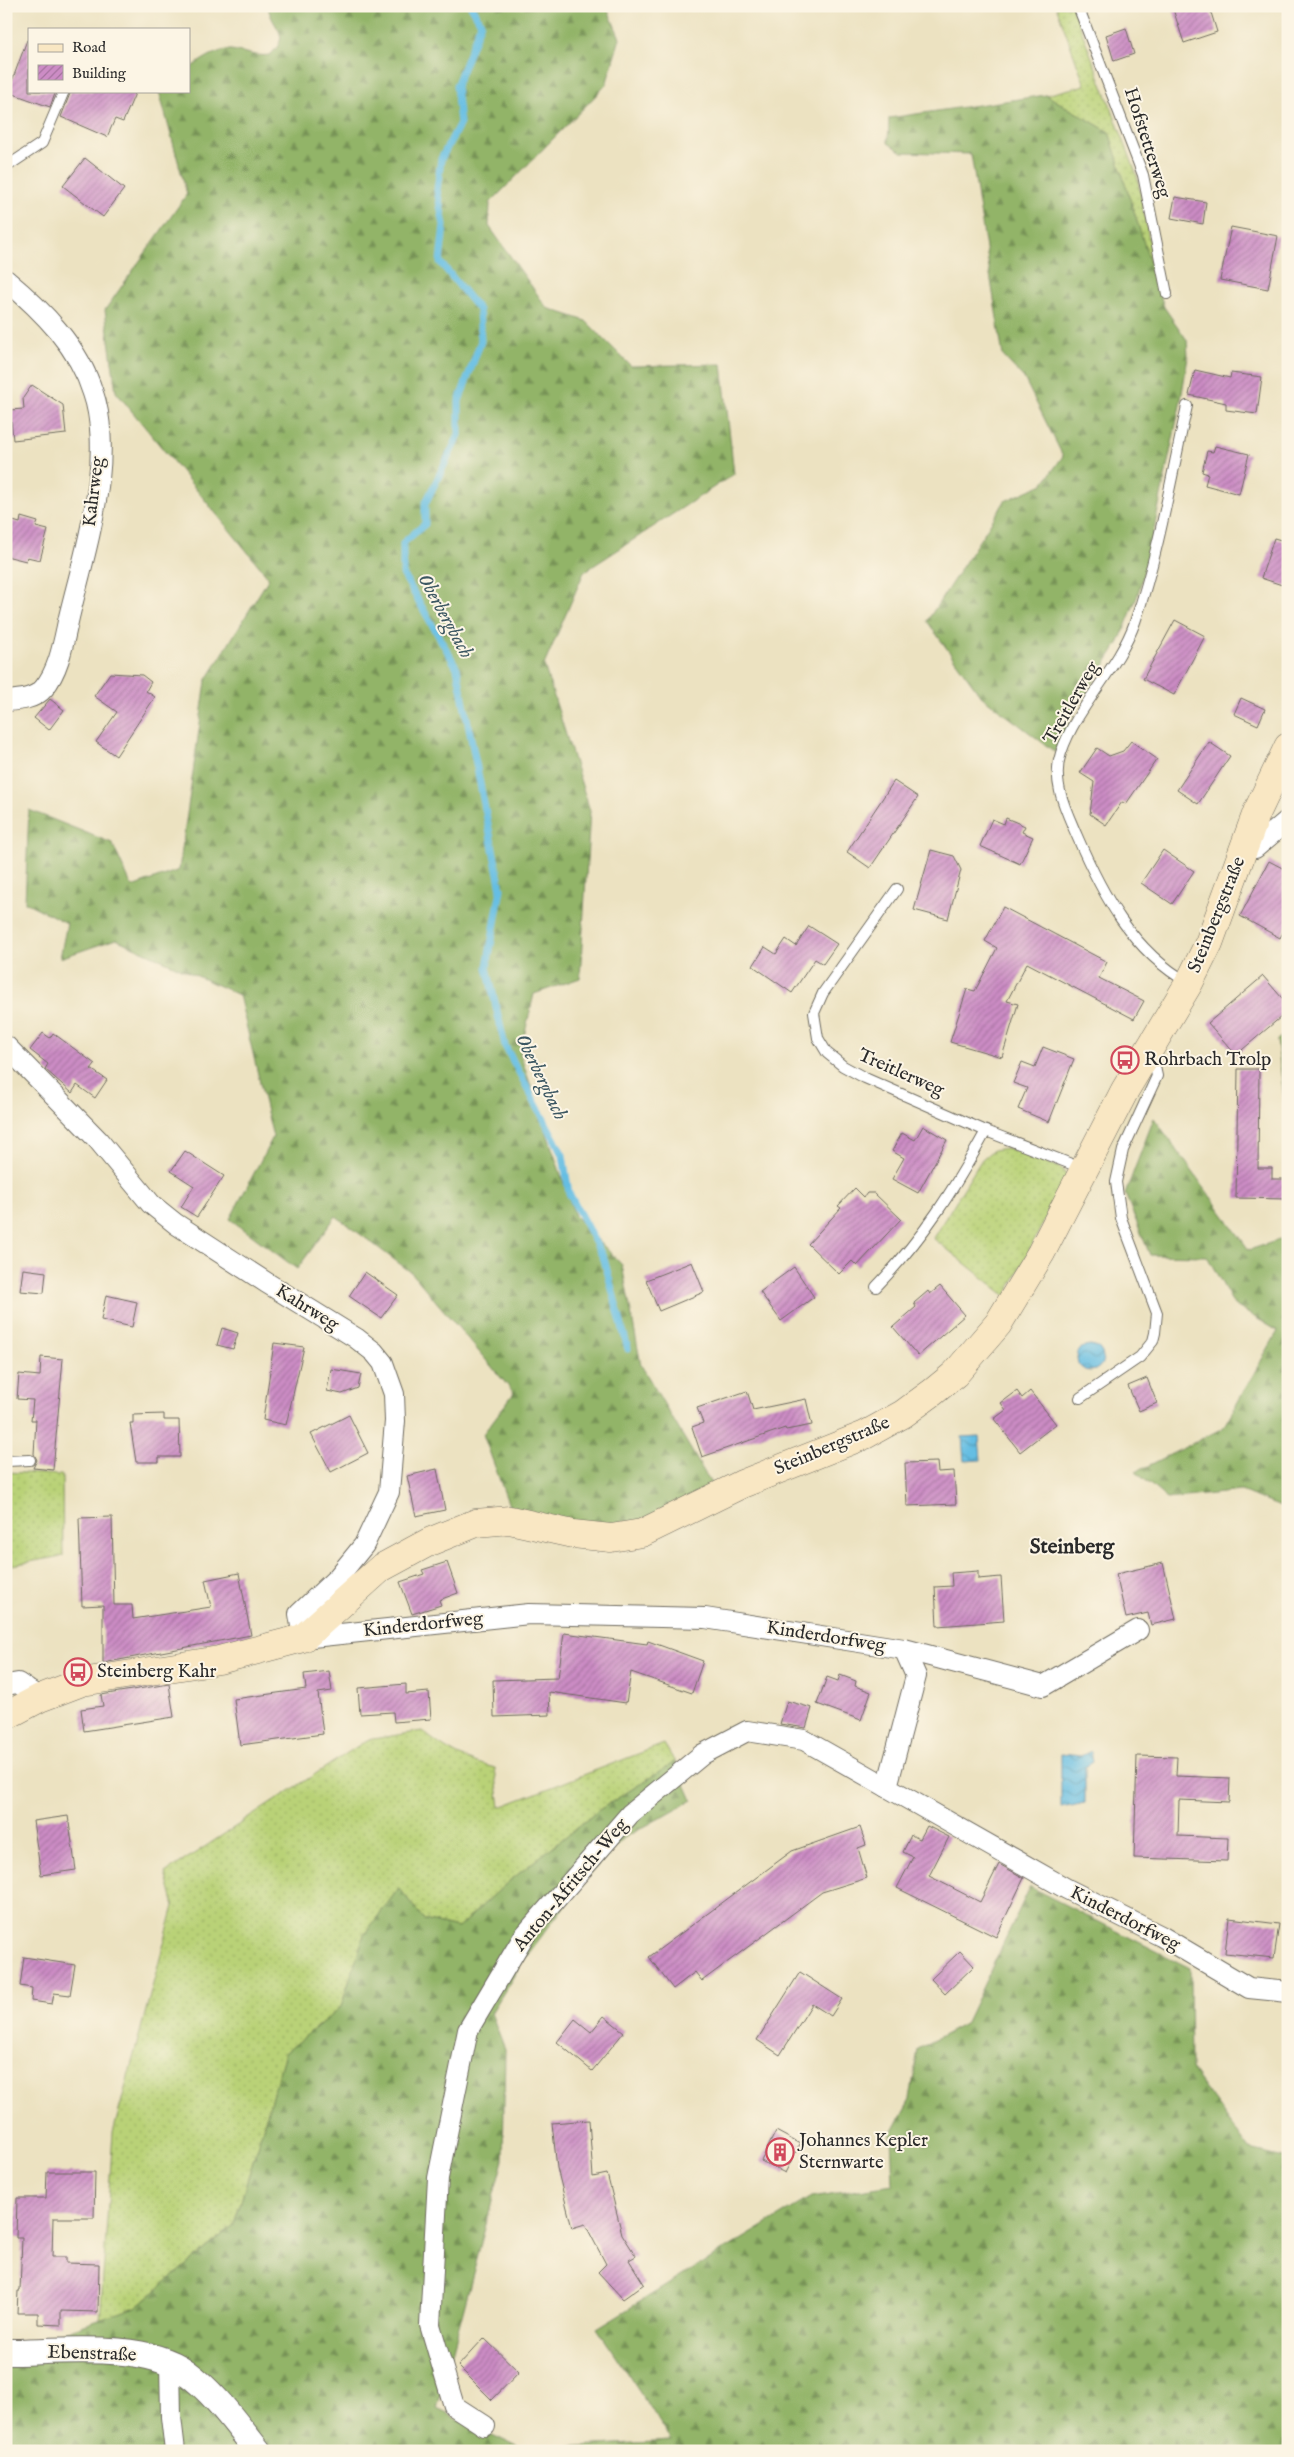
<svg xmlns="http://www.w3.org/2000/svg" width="1294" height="2457" font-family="'IM FELL English',serif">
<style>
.grass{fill:url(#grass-dots);stroke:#727e51}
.forest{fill:url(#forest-firs);stroke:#5e704a}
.water{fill:url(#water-waves);stroke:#487487}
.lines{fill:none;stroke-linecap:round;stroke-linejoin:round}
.stream{stroke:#65bee3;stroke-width:7}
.building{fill:url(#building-hatch)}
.service-casing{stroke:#6f6b60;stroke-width:12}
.minor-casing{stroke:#6f6b60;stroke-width:22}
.tertiary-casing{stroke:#6f6b60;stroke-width:28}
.secondary-casing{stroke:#6f6b60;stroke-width:29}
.service{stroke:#fff;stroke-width:10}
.minor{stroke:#fff;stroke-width:20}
.tertiary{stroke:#fff;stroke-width:26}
.secondary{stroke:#f9e7c3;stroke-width:28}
.labels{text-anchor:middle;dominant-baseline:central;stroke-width:4;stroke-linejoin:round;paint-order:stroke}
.street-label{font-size:19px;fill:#2b2b2b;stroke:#fcf5e5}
.poi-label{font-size:19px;fill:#2b2b2b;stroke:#fcf5e5;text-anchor:start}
.water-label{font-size:20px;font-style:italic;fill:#3c5762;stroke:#fcf5e5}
.quarter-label{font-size:21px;font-weight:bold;fill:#2b2b2b;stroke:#fcf5e5}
</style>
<defs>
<pattern id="grass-dots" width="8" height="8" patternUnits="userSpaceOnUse" patternTransform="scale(1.25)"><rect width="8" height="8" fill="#b9d277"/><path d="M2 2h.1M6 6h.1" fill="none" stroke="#9fb467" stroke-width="1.8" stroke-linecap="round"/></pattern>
<pattern id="forest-firs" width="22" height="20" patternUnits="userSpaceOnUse" patternTransform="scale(1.25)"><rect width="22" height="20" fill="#92b468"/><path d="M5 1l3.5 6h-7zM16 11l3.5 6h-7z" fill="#779356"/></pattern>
<pattern id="water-waves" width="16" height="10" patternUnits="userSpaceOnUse" patternTransform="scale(1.25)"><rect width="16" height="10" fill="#65bee3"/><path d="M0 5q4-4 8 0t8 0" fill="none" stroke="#539bb8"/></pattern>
<pattern id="building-hatch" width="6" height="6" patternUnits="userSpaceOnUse" patternTransform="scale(1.25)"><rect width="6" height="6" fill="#cc8cc5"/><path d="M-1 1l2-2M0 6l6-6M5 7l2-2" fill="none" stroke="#a673a0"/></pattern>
</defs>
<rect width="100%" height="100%" fill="#fcf5e5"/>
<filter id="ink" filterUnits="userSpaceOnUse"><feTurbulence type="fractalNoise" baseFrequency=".02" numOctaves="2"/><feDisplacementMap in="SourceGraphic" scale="10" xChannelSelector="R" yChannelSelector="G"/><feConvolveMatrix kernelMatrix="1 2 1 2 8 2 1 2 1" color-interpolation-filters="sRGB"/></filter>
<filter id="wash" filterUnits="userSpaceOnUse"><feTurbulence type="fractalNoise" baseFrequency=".0096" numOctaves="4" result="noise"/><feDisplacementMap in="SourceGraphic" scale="20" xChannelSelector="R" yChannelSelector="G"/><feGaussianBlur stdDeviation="1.12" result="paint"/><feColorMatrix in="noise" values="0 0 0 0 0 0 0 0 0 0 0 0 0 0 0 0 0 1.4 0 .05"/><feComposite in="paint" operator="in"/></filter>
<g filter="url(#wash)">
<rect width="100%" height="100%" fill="#ece2c1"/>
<g class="grass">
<path d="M 1056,6 L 1072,6 L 1129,154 L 1137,176 L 1160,296 L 1109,132 L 1046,95 L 1085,85 Z"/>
<path d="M 1007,1148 L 1061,1168 L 1067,1176 L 1006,1296 L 933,1238 L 982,1159 L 993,1150 Z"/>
<path d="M 6,1472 L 62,1475 L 63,1556 L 6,1566 Z"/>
<path d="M 422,1731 C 447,1751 463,1760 495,1768 L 500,1807 L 664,1744 L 675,1762 L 599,1810 L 507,1883 L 458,1928 L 424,1920 L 399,1888 L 364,1935 L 341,2007 L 285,2053 L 234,2225 L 136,2307 L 100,2320 L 113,2133 L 174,1906 L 165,1873 L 367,1740 Z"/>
</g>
<g class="forest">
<path d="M 268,6 L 606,6 L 620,38 L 606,85 L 490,203 L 489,226 L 547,308 L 586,321 L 631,366 L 722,364 L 734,474 L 584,572 L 544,665 L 590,811 L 580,978 L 534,994 L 520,1054 L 575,1216 L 622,1265 L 641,1365 L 713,1487 L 643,1524 L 584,1526 L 511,1511 L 483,1434 L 514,1393 L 412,1273 L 336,1216 L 297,1269 L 230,1219 L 273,1137 L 239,995 L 116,939 L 60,958 L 67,923 L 25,902 L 29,810 L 112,843 L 132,887 L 179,870 L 206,681 L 269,578 L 116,392 L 105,310 L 187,194 L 159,91 L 189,91 L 189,69 C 200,61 217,49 231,50 C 245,52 256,57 270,55 C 293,33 272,30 268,6 Z"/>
<path d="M 1046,95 L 1109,132 L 1164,307 L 1187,340 L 1188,357 L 1180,405 L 1149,553 L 1137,597 L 1119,642 L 1074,713 L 1055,752 L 981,696 L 927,621 L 1005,501 L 1043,484 L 1063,456 L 1024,378 L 1003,356 L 971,154 L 902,152 L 888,143 L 889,118 Z"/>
<path d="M 1288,1032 L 1288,1133 L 1277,1040 Z"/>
<path d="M 1154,1118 L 1249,1250 L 1288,1237 L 1288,1510 L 1241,1491 L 1167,1499 L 1136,1472 L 1223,1428 L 1278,1331 L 1234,1305 L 1207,1256 L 1150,1255 L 1125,1194 Z"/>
<path d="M 675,1762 L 692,1800 L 624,1838 L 584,1880 L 523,1961 L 491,2013 L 505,2049 L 503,2160 L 437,2409 L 522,2449 L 672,2441 L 597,2328 L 811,2197 L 893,2185 L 891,2135 L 910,2100 L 918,2049 L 965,2024 L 1030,1887 L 1190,1968 L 1191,2069 L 1250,2150 L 1288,2159 L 1288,2451 L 6,2451 L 6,2342 L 30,2344 L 136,2307 L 234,2225 L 285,2053 L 341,2007 L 364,1935 L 399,1888 L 424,1920 L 458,1928 L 507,1883 L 599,1810 Z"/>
</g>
<g class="water">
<circle cx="1090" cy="1358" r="13"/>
<path d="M 979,1436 L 981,1460 L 964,1461 L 962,1437 Z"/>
<path d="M 1091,1751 L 1093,1762 L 1085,1767 L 1085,1803 L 1061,1808 L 1061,1754 L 1081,1756 Z"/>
</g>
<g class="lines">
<path class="stream" d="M 471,6 L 481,23 L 456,86 L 460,123 L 441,159 L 437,190 L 444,225 L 440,262 L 479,310 L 481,341 L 459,401 L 459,435 L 425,504 L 425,524 L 403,543 L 403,574 L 457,668 L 501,889 L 487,967 L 505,1046 L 563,1155 L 569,1193 L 604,1259 L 628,1349"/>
</g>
<g id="blocks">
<g class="building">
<path d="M 1172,6 L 1209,6 L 1217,32 L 1184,43 Z"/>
<path d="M 1126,28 L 1134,54 L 1114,61 L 1106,35 Z"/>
<path d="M 27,40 L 29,41 L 29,91 L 56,91 L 50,107 L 8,92 Z"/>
<path d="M 71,91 L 136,91 L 123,122 L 115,119 L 107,137 L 61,117 Z"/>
<path d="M 85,158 L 124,189 L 103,217 L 63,186 Z"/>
<path d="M 1175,197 L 1206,202 L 1203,224 L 1171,218 Z"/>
<path d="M 1231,227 L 1278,236 L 1268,289 L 1220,280 Z"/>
<path d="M 1195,370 L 1230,378 L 1231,373 L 1262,377 L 1257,414 L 1226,410 L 1226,403 L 1189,395 Z"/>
<path d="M 32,385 L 63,405 L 66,434 L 13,440 L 10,410 L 24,409 L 23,398 Z"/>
<path d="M 1215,446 L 1249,454 L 1239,494 L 1205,485 L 1208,474 L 1202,472 L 1207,451 L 1213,452 Z"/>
<path d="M 21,517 L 38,522 L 36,527 L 48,530 L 40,560 L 27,557 L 26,561 L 6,556 L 6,519 L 20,523 Z"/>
<path d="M 1274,538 L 1288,542 L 1288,587 L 1261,578 Z"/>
<path d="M 1175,620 L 1205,636 L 1174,695 L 1143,679 Z"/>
<path d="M 110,673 L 142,675 L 151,682 L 146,691 L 155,697 L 116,756 L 96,742 L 117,712 L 94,696 Z"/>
<path d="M 1241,698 L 1265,709 L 1258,725 L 1234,714 Z"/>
<path d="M 50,699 L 64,710 L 49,730 L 34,718 Z"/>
<path d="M 1131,741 L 1157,759 L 1126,804 L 1122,802 L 1106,825 L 1090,814 L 1094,782 L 1080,773 L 1097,748 L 1109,756 L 1123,751 Z"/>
<path d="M 1209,742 L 1230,756 L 1198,804 L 1177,790 Z"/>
<path d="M 894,781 L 918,797 L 870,868 L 847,852 Z"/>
<path d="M 1006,818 L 1025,826 L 1022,832 L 1033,837 L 1020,864 L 980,846 L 992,819 L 1004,824 Z"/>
<path d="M 931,850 L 954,856 L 961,870 L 948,919 L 914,910 Z"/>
<path d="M 1163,850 L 1194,871 L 1172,904 L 1141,883 Z"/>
<path d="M 1269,861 L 1288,871 L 1288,923 L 1280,938 L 1240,916 Z"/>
<path d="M 1003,907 L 1107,962 L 1099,978 L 1144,1001 L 1134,1019 L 1027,963 L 1007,1001 L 1018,1004 L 1002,1057 L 950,1042 L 967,989 L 975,991 L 997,948 L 985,941 Z"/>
<path d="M 809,926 L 837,944 L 823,964 L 815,959 L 792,993 L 753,966 L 765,947 L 776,954 L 786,939 L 796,946 Z"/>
<path d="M 1263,976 L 1288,1005 L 1288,1011 L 1236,1055 L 1208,1023 Z"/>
<path d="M 43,1033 L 50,1038 L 53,1033 L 95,1064 L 91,1069 L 107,1080 L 95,1098 L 77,1085 L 72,1093 L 45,1069 L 48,1064 L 30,1050 Z"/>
<path d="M 1043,1047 L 1074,1059 L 1049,1122 L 1018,1109 L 1027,1088 L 1013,1083 L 1022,1062 L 1035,1067 Z"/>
<path d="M 1238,1069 L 1259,1069 L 1258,1168 L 1272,1168 L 1272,1179 L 1288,1179 L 1288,1199 L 1236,1198 Z"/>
<path d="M 923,1126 L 947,1140 L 918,1193 L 892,1179 L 904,1158 L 892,1151 L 902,1133 L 915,1140 Z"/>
<path d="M 185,1151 L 224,1176 L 197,1217 L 181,1207 L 194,1186 L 171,1171 Z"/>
<path d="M 855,1188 L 864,1197 L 867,1193 L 874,1193 L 901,1219 L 857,1266 L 852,1261 L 839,1274 L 808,1244 L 841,1208 L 838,1206 Z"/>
<path d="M 692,1262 L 704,1292 L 659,1311 L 646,1280 Z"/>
<path d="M 794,1267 L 814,1297 L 781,1321 L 760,1292 Z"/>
<path d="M 23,1269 L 46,1272 L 44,1293 L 20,1291 Z"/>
<path d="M 365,1272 L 398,1295 L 381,1318 L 349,1296 Z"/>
<path d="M 940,1286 L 965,1315 L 918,1356 L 893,1327 L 916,1307 L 914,1303 L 928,1291 L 930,1294 Z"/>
<path d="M 106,1295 L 137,1302 L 132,1327 L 101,1320 Z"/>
<path d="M 222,1328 L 238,1333 L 233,1349 L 217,1345 Z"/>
<path d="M 274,1343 L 304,1347 L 286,1425 L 263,1420 Z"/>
<path d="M 41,1357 L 63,1359 L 53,1470 L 33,1468 L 37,1460 L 34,1454 L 36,1420 L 31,1420 L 33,1400 L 17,1399 L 19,1374 L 40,1376 Z"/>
<path d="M 331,1369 L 361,1374 L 358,1388 L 342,1394 L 327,1391 Z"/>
<path d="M 1147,1378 L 1157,1403 L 1139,1411 L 1128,1386 Z"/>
<path d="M 747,1391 L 753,1410 L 806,1399 L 812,1425 L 786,1430 L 785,1428 L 702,1457 L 692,1427 L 703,1423 L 697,1408 Z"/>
<path d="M 1017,1391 L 1022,1398 L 1030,1391 L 1056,1424 L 1020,1452 L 994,1419 L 1006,1410 L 1001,1403 Z"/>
<path d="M 164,1414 L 164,1420 L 179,1420 L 180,1457 L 159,1457 L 159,1462 L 136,1462 L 130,1423 L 133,1423 L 133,1415 Z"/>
<path d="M 349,1415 L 368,1453 L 331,1472 L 311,1434 Z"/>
<path d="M 937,1462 L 938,1472 L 954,1471 L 956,1504 L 907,1506 L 905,1463 Z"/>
<path d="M 437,1469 L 445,1510 L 416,1516 L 407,1476 Z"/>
<path d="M 112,1517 L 114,1605 L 132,1605 L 133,1619 L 211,1607 L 205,1580 L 239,1573 L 251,1635 L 103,1663 L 103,1605 L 82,1606 L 79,1518 Z"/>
<path d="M 447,1562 L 458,1593 L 439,1600 L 441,1605 L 412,1614 L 400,1582 L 424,1574 L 422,1570 Z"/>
<path d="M 1163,1563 L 1176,1619 L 1151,1625 L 1148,1613 L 1126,1618 L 1116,1574 Z"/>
<path d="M 978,1571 L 978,1579 L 1001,1577 L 1004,1621 L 937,1626 L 935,1587 L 952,1586 L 951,1573 Z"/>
<path d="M 564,1633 L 647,1644 L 648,1641 L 703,1661 L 692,1693 L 631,1672 L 626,1703 L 549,1692 L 550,1715 L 494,1717 L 493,1680 L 558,1678 Z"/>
<path d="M 329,1671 L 332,1691 L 318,1693 L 323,1734 L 240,1745 L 234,1699 L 306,1689 L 304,1674 Z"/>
<path d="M 840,1675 L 856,1681 L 855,1686 L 871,1692 L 861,1720 L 817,1704 L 827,1677 L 838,1681 Z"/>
<path d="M 169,1684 L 174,1717 L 84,1731 L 81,1709 L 103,1706 L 101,1695 Z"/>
<path d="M 406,1684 L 406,1694 L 429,1692 L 431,1719 L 394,1722 L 393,1712 L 360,1714 L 358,1688 Z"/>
<path d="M 787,1701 L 812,1708 L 806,1728 L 780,1724 Z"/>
<path d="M 1137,1756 L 1177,1757 L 1176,1776 L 1230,1778 L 1229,1802 L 1179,1800 L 1178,1836 L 1228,1838 L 1227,1861 L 1134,1858 Z"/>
<path d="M 68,1816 L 76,1870 L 41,1875 L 33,1821 Z"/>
<path d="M 927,1826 L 949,1837 L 929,1876 L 980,1902 L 999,1864 L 1024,1878 L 996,1937 L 897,1888 L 913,1857 L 903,1852 L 911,1835 L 920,1839 Z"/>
<path d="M 860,1827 L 866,1845 L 858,1848 L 867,1878 L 822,1892 L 702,1981 L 695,1972 L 673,1989 L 649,1957 L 792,1851 Z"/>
<path d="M 1229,1918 L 1279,1924 L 1274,1958 L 1225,1953 Z"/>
<path d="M 960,1951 L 974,1966 L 945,1994 L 931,1979 Z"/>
<path d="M 24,1957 L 75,1965 L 70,1995 L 54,1993 L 52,2004 L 31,2001 L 32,1988 L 20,1986 Z"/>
<path d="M 800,1972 L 842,1999 L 831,2016 L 812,2004 L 780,2055 L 757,2040 Z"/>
<path d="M 604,2016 L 624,2032 L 592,2071 L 557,2042 L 575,2019 L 591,2032 Z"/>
<path d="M 589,2120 L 593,2177 L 607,2174 L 622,2234 L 636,2256 L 629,2260 L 644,2284 L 623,2299 L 598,2272 L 606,2264 L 585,2224 L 572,2228 L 557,2168 L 552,2123 Z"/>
<path d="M 776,2131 L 800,2144 L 785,2173 L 761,2161 Z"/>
<path d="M 47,2172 L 95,2172 L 94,2218 L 53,2218 L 52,2257 L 66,2257 L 66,2263 L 99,2264 L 98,2312 L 61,2311 L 61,2325 L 38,2324 L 38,2313 L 17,2313 L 18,2291 L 20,2291 L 22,2238 L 16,2238 L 17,2198 L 46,2198 Z"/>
<path d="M 484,2338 L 519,2372 L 492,2400 L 458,2366 Z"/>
</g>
</g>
</g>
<g filter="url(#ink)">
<use href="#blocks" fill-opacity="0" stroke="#6f6b60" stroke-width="1"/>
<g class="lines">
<g class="service-casing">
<g id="service">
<path d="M 1078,6 L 1143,175 L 1167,294"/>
<path d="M 6,167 L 42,143 L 64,91"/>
<path d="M 1187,406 C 1171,478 1159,552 1135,622 C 1118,670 1077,705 1061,753 C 1051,782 1066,810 1077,836 C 1102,894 1132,951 1189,983"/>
<path d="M 897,889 L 823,993 L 814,1013 L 818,1038 L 827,1053 L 843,1066 L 865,1078 L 986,1131 L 1084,1169"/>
<path d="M 876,1287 C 924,1237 953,1191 986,1131"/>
<path d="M 1080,1398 L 1140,1357 L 1153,1341 L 1155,1333 L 1157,1313 L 1121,1218 L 1116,1182 L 1123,1150 L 1157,1076 L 1155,1067 L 1145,1060"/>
<path d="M 6,1461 L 30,1460"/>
</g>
</g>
<g class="minor-casing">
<g id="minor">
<path d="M 6,280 C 42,310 79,347 93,393 C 102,418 102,453 99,479 C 94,524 81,569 70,613 C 64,637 61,667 44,688 C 35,699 20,700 6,701"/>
<path d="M 1245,849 L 1255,848 L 1288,820"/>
<path d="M 6,1046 L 98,1140 L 151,1204 L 176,1224 L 267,1283 L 356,1338 L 374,1352 L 383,1363 L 394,1394 L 395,1421 L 389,1492 L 364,1545 L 338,1577 L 299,1614 L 303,1638 L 529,1614 L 705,1618 L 904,1649 L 1043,1686 L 1138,1630"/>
<path d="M 904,1649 L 916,1676 L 887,1787 L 1067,1889 L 1161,1936 L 1249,1988 L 1288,1992"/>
<path d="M 6,1685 L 18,1683 L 40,1698"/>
<path d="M 170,2362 L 171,2417 L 175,2451"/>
<path d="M 485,2426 L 454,2406 L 430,2325 L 438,2178 L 468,2030 L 524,1936 L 630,1814 L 703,1754 L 747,1731 L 804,1740 L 887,1787"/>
</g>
</g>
<g class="tertiary-casing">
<path id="tertiary" d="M 6,2352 C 58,2352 143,2341 186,2372 C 215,2393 236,2424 258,2451"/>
</g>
<g class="secondary-casing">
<path id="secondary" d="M 6,1716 L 40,1698 L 82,1682 L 219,1660 L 303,1638 L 381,1568 L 429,1542 L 476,1523 L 510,1520 L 573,1534 L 611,1538 L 642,1533 L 742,1484 L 865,1435 L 903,1414 L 933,1392 L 955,1374 L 998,1324 L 1041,1253 L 1125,1090 L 1189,983 L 1209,943 L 1257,812 L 1288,747"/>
</g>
<use href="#service" class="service"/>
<use href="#minor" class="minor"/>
<use href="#tertiary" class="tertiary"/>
<use href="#secondary" class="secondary"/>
</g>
</g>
<defs>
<g id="bus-ring" transform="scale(1.4375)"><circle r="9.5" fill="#fcf5e5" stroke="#d1495b" stroke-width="1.5"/><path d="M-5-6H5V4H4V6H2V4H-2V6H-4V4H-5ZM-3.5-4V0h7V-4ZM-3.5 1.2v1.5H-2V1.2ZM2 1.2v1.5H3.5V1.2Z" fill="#d1495b"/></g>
<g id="building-ring" transform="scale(1.4375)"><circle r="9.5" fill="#fcf5e5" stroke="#d1495b" stroke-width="1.5"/><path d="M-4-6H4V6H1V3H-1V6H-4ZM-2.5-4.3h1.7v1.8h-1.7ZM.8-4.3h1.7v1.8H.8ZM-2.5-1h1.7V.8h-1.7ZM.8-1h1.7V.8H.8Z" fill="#d1495b"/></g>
</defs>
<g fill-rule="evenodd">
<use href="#bus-ring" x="1125" y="1060"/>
<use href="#bus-ring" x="78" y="1672"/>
<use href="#building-ring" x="780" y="2152"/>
</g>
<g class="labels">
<g class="street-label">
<text transform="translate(1147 143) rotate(72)">Hofstetterweg</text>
<text transform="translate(94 492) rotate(-83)">Kahrweg</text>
<text transform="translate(1072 703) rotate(-60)">Treitlerweg</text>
<text transform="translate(1217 915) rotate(-68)">Steinbergstraße</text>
<text transform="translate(901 1073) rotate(24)">Treitlerweg</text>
<text transform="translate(307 1308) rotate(32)">Kahrweg</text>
<text transform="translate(832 1446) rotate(-23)">Steinbergstraße</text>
<text transform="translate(423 1625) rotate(-6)">Kinderdorfweg</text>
<text transform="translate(826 1637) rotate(9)">Kinderdorfweg</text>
<text transform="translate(571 1885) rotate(-50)">Anton-Afritsch-Weg</text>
<text transform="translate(1125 1919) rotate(27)">Kinderdorfweg</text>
<text transform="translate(92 2354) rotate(2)">Ebenstraße</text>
</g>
<g class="poi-label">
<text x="1144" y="1060">Rohrbach Trolp</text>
<text x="97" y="1672">Steinberg Kahr</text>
<text x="799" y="2141">Johannes Kepler<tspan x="799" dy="22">Sternwarte</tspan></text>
</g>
<g class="water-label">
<text transform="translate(445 616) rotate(61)">Oberbergbach</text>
<text transform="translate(541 1077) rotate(64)">Oberbergbach</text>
</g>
<g class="quarter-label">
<text x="1072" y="1547">Steinberg</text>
</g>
</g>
<rect width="1294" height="2457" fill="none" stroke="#fcf5e5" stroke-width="25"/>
<rect x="28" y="28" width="162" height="65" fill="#fcf5e5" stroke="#a8a49b"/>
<rect x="38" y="44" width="25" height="8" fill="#f9e7c3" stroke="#a8a49b"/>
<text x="72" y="52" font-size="15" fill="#2b2b2b">Road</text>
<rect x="38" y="65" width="25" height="15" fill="url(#building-hatch)" stroke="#a8a49b"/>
<text x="72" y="78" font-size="15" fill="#2b2b2b">Building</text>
</svg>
